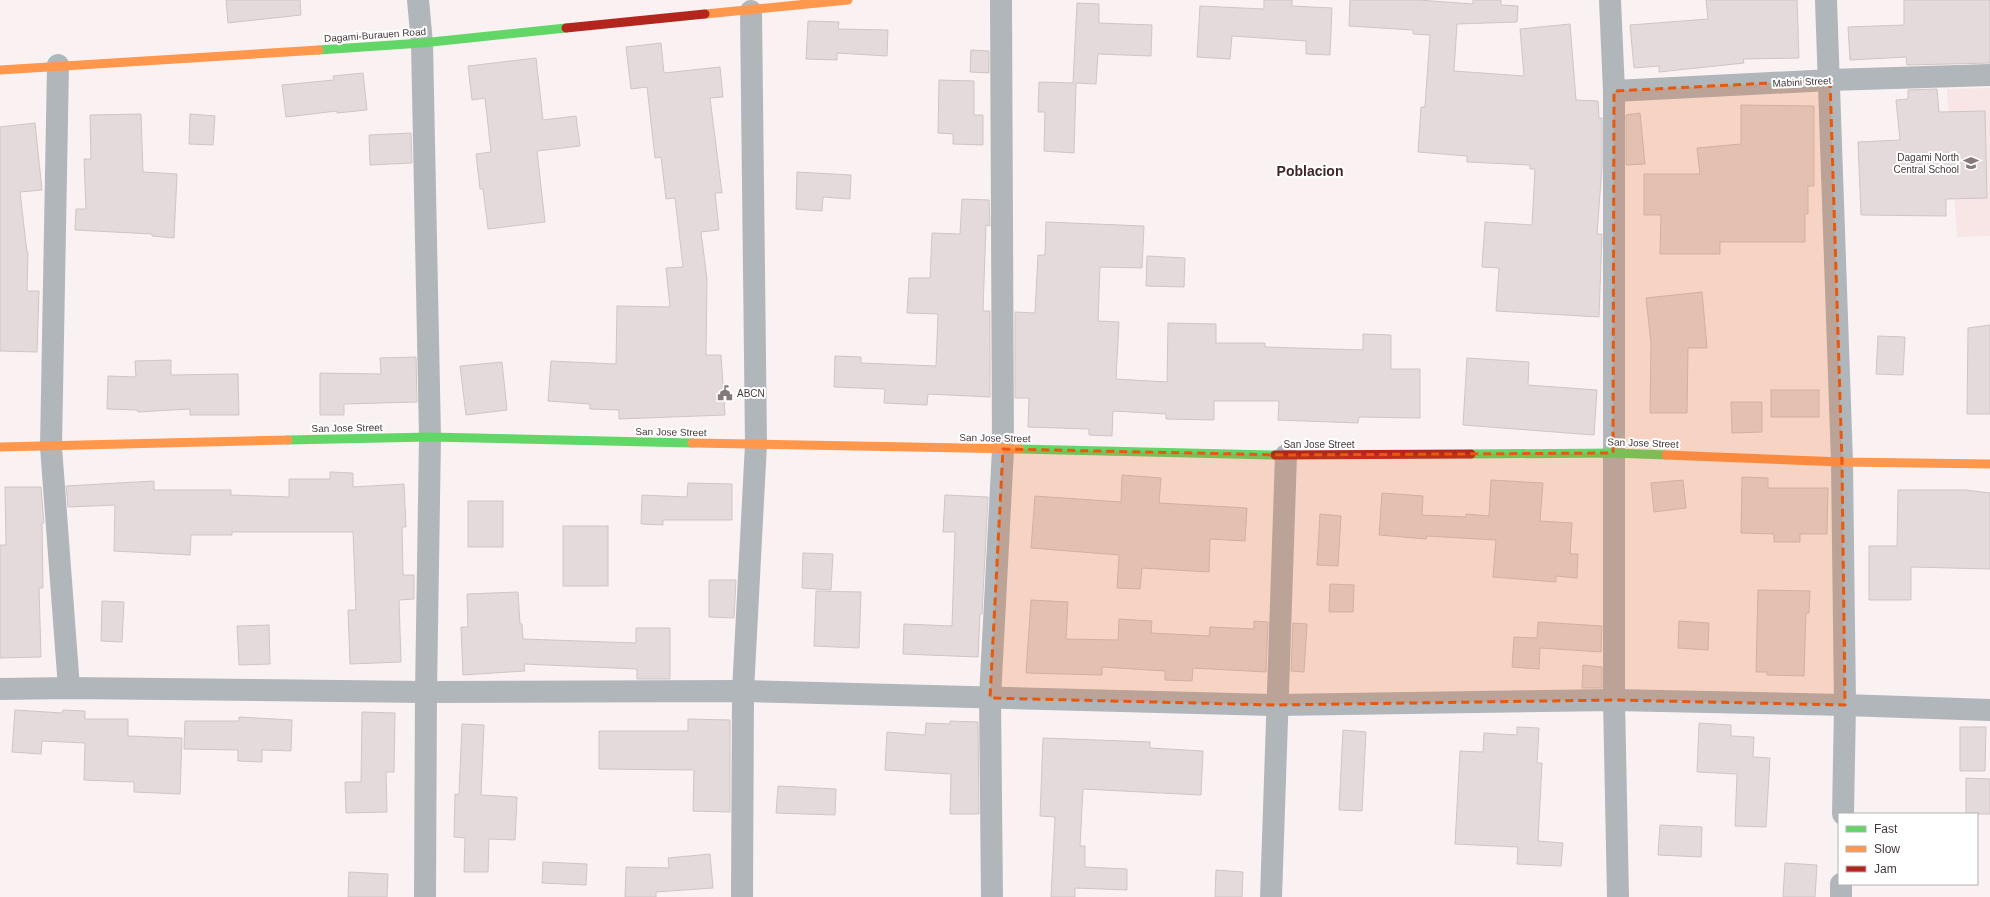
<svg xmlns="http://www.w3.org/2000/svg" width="1990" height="897" font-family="Helvetica,sans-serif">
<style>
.built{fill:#f8e6e7}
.building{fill:#e4dadb;stroke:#cfc5c5}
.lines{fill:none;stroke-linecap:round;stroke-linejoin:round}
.street{stroke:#b1b6bb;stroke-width:22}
.fast{stroke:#63d668;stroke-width:9}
.slow{stroke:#ff974d;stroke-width:9}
.jam{stroke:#b3261e;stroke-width:9}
.marked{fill:#e8590c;fill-opacity:0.2;stroke:#e8590c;stroke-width:3;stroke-dasharray:8 5;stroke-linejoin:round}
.labels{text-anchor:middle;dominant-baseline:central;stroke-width:4;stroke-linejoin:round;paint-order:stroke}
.street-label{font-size:10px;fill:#46383a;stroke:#fff}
.poi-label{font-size:10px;fill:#46383a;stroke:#fff;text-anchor:end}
.district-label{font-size:14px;font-weight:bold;fill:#3f2629;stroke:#fff}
</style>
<rect width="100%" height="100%" fill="#faf2f2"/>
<path class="built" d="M 1990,88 L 1990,236 L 1957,237 L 1947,89 Z"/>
<g class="building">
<path d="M 226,0 L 300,0 L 301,15 L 228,23 Z"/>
<path d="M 1264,0 L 1292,0 L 1292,6 L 1332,8 L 1330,55 L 1306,54 L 1306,41 L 1232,36 L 1230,59 L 1197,57 L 1200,6 L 1264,9 Z"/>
<path d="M 1350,0 L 1418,0 L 1473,4 L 1473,0 L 1501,0 L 1501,5 L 1518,6 L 1517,22 L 1457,24 L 1454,71 L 1524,76 L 1520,29 L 1570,24 L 1576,100 L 1598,101 L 1599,118 L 1602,118 L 1602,167 L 1597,234 L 1602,234 L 1599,317 L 1496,311 L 1499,268 L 1482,267 L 1485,222 L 1532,225 L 1535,169 L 1530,169 L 1530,165 L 1467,162 L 1467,156 L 1418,152 L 1421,107 L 1425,107 L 1430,35 L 1413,34 L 1413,30 L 1349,26 Z"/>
<path d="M 1706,0 L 1797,0 L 1799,58 L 1743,59 L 1744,63 L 1659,72 L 1659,66 L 1634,68 L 1630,25 L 1708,19 Z"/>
<path d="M 1904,0 L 1990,0 L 1990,63 L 1907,65 L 1906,57 L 1850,60 L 1848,27 L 1904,25 Z"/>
<path d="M 1077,3 L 1099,4 L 1099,23 L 1152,25 L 1151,56 L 1098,54 L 1096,84 L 1076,83 L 1074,153 L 1044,151 L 1045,112 L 1038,112 L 1039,82 L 1073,83 Z"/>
<path d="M 808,21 L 839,22 L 838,29 L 888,30 L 887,56 L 837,53 L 837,60 L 806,59 Z"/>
<path d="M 661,43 L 664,73 L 720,67 L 723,97 L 710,98 L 722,193 L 715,193 L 719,230 L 701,232 L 707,279 L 706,355 L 721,355 L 725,415 L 619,419 L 619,410 L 590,409 L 590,404 L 548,401 L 551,361 L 616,364 L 617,306 L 670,307 L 666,268 L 683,267 L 675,198 L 666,199 L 661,157 L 655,158 L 647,87 L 631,89 L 626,47 Z"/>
<path d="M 971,50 L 989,51 L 989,73 L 970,72 Z"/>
<path d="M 536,58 L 543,120 L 576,116 L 580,146 L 537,151 L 545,222 L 488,229 L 483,189 L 480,189 L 476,154 L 491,152 L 485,98 L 472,100 L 468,66 Z"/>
<path d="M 363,73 L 367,110 L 337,113 L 337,111 L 286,117 L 282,85 L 334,80 L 333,76 Z"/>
<path d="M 939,80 L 974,81 L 974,115 L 983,115 L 983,145 L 953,144 L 953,134 L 938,133 Z"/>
<path d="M 1937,89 L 1939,112 L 1985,111 L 1987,198 L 1946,199 L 1946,216 L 1861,215 L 1858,142 L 1900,140 L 1896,100 L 1908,99 L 1908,90 Z"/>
<path d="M 1741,105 L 1814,106 L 1814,186 L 1808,186 L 1808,214 L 1805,214 L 1805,242 L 1720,242 L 1720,254 L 1660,254 L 1661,215 L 1644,215 L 1644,174 L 1700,174 L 1697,148 L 1741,144 Z"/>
<path d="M 1640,113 L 1645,164 L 1626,165 L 1626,115 Z"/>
<path d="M 141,114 L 143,172 L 177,174 L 174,238 L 152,236 L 152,234 L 75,230 L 76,209 L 86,209 L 84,159 L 91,159 L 90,115 Z"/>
<path d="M 190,114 L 215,116 L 213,145 L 189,144 Z"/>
<path d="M 35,123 L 42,190 L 20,192 L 27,252 L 28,252 L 27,291 L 39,291 L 37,352 L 0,351 L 0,127 Z"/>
<path d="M 411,133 L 412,163 L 370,165 L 369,135 Z"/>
<path d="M 797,172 L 851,175 L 850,199 L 823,197 L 822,211 L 796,209 Z"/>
<path d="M 962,199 L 989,200 L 990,226 L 986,225 L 983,311 L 990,311 L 990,397 L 928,394 L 927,405 L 884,403 L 885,389 L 834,387 L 835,356 L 861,357 L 861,363 L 936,366 L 938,314 L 907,313 L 909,278 L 930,278 L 932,233 L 960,234 Z"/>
<path d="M 1046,222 L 1144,226 L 1142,268 L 1100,267 L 1098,321 L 1119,322 L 1116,379 L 1167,382 L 1168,323 L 1216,324 L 1216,343 L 1265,343 L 1265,347 L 1363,350 L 1363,334 L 1391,335 L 1391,369 L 1420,369 L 1420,418 L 1359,417 L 1358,423 L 1278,420 L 1279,401 L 1214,401 L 1214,420 L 1166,419 L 1166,414 L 1113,411 L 1112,436 L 1089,435 L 1089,429 L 1028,427 L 1029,398 L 1015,398 L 1015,312 L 1035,313 L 1038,255 L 1045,255 Z"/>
<path d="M 1147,256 L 1185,258 L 1184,287 L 1146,286 Z"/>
<path d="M 1702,292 L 1707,348 L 1688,348 L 1687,413 L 1650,413 L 1651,343 L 1646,298 Z"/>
<path d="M 1990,325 L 1990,414 L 1967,414 L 1968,328 Z"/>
<path d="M 1878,336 L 1905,337 L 1903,375 L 1876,374 Z"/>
<path d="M 416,357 L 417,402 L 344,404 L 344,415 L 320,415 L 320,373 L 381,374 L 380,358 Z"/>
<path d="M 1467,358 L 1529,362 L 1528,385 L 1597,390 L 1594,435 L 1463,425 Z"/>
<path d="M 171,360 L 171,375 L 238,374 L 239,415 L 190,415 L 190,409 L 138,412 L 137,410 L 107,409 L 108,376 L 136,377 L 135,361 Z"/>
<path d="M 502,362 L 507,410 L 466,415 L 460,366 Z"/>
<rect x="1771" y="390" width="48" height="27"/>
<path d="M 1731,402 L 1762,402 L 1762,432 L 1732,433 Z"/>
<path d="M 330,472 L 353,473 L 353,487 L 404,484 L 406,527 L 402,527 L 403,575 L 414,575 L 414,599 L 399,600 L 401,662 L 350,664 L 348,610 L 356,610 L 353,532 L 232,532 L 232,535 L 191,535 L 190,555 L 114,551 L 115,505 L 68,507 L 66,486 L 154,481 L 154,490 L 231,490 L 231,495 L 289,497 L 289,479 L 330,479 Z"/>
<path d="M 1122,475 L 1161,478 L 1159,503 L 1247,508 L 1245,541 L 1210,539 L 1209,572 L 1142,568 L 1140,589 L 1117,588 L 1119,555 L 1031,548 L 1035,496 L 1121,502 Z"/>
<path d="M 1742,477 L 1768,478 L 1768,488 L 1828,488 L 1827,534 L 1800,534 L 1800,542 L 1774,542 L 1774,534 L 1741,533 Z"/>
<path d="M 1491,480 L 1543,483 L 1540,521 L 1572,523 L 1570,554 L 1578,554 L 1577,578 L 1556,576 L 1556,582 L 1493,577 L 1496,540 L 1427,536 L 1426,539 L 1379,535 L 1382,493 L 1423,496 L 1422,515 L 1466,517 L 1466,514 L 1489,516 Z"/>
<path d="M 1683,480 L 1686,508 L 1654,512 L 1651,483 Z"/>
<path d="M 688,483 L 732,484 L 732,520 L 663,520 L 663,525 L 641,524 L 642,495 L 687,497 Z"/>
<path d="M 5,487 L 41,487 L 44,523 L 42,523 L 43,588 L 39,588 L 41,657 L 0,658 L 0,545 L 6,545 Z"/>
<path d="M 1898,490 L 1966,490 L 1990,493 L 1990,569 L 1911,567 L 1911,600 L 1869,600 L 1869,546 L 1897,546 Z"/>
<path d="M 945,495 L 988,497 L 982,614 L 980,614 L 978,657 L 903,654 L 904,624 L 952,626 L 955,532 L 943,532 Z"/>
<rect x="468" y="501" width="35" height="46"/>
<path d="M 1320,514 L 1341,516 L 1338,566 L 1317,565 Z"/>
<rect x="563" y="526" width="45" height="60"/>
<path d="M 803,553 L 833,554 L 831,590 L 802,588 Z"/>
<path d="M 709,580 L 736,580 L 734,618 L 709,617 Z"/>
<path d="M 1330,584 L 1354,585 L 1353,612 L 1329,612 Z"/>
<path d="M 1758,590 L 1810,591 L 1809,613 L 1806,613 L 1804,676 L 1767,675 L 1767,672 L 1756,672 Z"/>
<path d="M 816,591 L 861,592 L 859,648 L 814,646 Z"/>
<path d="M 518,592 L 520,624 L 522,624 L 523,639 L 636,643 L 636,628 L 670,628 L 670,679 L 637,679 L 637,669 L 524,664 L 525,671 L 463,675 L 461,627 L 468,627 L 467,594 Z"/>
<path d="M 1031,600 L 1068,602 L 1066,639 L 1118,640 L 1119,619 L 1152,621 L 1151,633 L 1209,636 L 1210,627 L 1254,629 L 1254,621 L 1268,622 L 1266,672 L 1193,668 L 1192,681 L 1165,680 L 1165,671 L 1102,667 L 1102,675 L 1026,673 Z"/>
<path d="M 102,601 L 124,602 L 122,642 L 101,641 Z"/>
<path d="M 1679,621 L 1709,623 L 1708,650 L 1678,648 Z"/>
<path d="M 1538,622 L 1602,626 L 1601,652 L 1540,648 L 1539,669 L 1512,667 L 1514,637 L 1537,638 Z"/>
<path d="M 1293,623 L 1307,624 L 1304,672 L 1291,671 Z"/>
<path d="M 269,625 L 270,664 L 239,665 L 237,626 Z"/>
<path d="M 1583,665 L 1602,667 L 1602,688 L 1582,688 Z"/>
<path d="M 15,710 L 62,713 L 63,710 L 85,711 L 85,719 L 128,719 L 128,736 L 182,738 L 180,794 L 134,792 L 134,782 L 84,780 L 85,743 L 42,741 L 41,754 L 12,752 Z"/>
<path d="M 362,712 L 395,713 L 394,772 L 386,772 L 387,812 L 346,813 L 345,782 L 361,782 Z"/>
<path d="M 239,717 L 292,720 L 291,751 L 262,750 L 262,762 L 238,761 L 238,750 L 184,749 L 185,721 L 239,721 Z"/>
<path d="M 688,719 L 730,720 L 730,812 L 693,811 L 694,770 L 599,769 L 599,731 L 688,731 Z"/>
<path d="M 950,721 L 978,722 L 979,814 L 950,814 L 951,774 L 885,770 L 887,732 L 925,735 L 926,723 L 950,724 Z"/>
<path d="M 1699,723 L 1731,725 L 1731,736 L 1754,737 L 1753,757 L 1770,758 L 1766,827 L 1735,826 L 1737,774 L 1697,772 Z"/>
<path d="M 462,724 L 484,725 L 481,795 L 517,797 L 515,840 L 489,839 L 488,872 L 464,872 L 465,838 L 454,837 L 455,794 L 459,795 Z"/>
<path d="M 1517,727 L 1539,728 L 1537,763 L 1542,763 L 1538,841 L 1563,843 L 1561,866 L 1517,864 L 1518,847 L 1455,844 L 1460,751 L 1483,752 L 1484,733 L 1517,735 Z"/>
<path d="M 1960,727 L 1986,727 L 1985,771 L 1960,771 Z"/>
<path d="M 1343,730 L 1366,732 L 1362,811 L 1339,810 Z"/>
<path d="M 1043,738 L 1150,742 L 1150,748 L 1203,751 L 1201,795 L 1083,789 L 1080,846 L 1085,846 L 1085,867 L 1127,869 L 1127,890 L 1075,888 L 1075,897 L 1051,897 L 1055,817 L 1040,816 Z"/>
<path d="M 1966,778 L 1990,779 L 1990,814 L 1966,814 Z"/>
<path d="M 778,786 L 836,789 L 835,815 L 776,813 Z"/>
<path d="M 1660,825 L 1702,827 L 1701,857 L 1658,855 Z"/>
<path d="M 710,854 L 713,888 L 656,892 L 656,897 L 625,897 L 626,867 L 669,868 L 668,858 Z"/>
<path d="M 543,862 L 587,864 L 586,885 L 542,883 Z"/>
<path d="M 1785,863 L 1817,865 L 1815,897 L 1783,897 Z"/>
<path d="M 1216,870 L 1243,872 L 1242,897 L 1215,897 Z"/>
<path d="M 349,872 L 388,874 L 387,897 L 348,897 Z"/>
</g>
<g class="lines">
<g class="street">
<path d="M 418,0 L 422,43 L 430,437 L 426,692 L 425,897"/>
<path d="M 1610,0 L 1614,91 L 1614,700 L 1618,897"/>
<path d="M 1826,0 L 1842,462 L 1845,705 L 1843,814"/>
<path d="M 58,65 L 51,447 L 69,688"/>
<path d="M 1614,91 L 1830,80 L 1990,75"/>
<path d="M 0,689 L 69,688 L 426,692 L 743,691 L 1276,705 L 1614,700 L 1845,705 L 1990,710"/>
<path d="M 742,897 L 743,691 L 756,444 L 751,11"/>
<path d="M 992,897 L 990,698 L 1003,449 L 1001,0"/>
<path d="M 1271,897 L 1286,455"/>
<path d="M 1841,897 L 1841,884"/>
</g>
<g class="fast">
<path d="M 319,50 L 422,43 L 566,28"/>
<path d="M 288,440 L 430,437 L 692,443"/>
<path d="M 1020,449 L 1275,455"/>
<path d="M 1471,454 L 1613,453 L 1666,455"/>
</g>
<g class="slow">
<path d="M 705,14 L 848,0"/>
<path d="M 0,70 L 319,50"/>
<path d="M 692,443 L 1020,449"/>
<path d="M 0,447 L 288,440"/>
<path d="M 1666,455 L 1842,462 L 1990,464"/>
</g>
<g class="jam">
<path d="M 566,28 L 705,14"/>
<path d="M 1275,455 L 1471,454"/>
</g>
</g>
<path class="marked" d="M 1830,80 L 1842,462 L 1845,705 L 1614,700 L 1276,705 L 990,698 L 1003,449 L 1286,455 L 1613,453 L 1614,91 Z"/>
<defs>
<g id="school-bare" transform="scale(1.2)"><path d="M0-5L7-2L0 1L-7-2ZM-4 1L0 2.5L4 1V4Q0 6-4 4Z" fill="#85797a" stroke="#fff" stroke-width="2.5" paint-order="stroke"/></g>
<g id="civic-bare" transform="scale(1.2)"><path d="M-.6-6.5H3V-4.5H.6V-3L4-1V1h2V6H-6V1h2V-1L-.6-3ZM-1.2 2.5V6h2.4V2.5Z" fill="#85797a" stroke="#fff" stroke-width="2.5" paint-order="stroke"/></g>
</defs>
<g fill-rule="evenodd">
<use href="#school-bare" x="1971" y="163"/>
<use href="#civic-bare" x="725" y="393"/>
</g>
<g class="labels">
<g class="street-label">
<text transform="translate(375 35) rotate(-4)">Dagami-Burauen Road</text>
<text transform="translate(1802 82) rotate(-3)">Mabini Street</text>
<text transform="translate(347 428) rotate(-1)">San Jose Street</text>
<text transform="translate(671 432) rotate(1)">San Jose Street</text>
<text transform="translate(995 438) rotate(1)">San Jose Street</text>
<text transform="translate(1643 443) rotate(2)">San Jose Street</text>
<text x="1319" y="444">San Jose Street</text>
</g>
<g class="poi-label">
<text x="1959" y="157">Dagami North<tspan x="1959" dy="12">Central School</tspan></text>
<text x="737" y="393" text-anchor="start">ABCN</text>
</g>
<g class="district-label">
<text x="1310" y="171">Poblacion</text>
</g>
</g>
<rect x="1838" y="813" width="140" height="72" fill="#ffffff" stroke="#b5afb0"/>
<rect x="1846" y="826" width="20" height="6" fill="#63d668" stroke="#b5afb0"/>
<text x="1874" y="833" font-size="12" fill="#46383a">Fast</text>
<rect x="1846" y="846" width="20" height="6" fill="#ff974d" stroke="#b5afb0"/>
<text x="1874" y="853" font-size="12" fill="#46383a">Slow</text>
<rect x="1846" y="866" width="20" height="6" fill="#b3261e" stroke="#b5afb0"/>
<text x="1874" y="873" font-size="12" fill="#46383a">Jam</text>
</svg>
